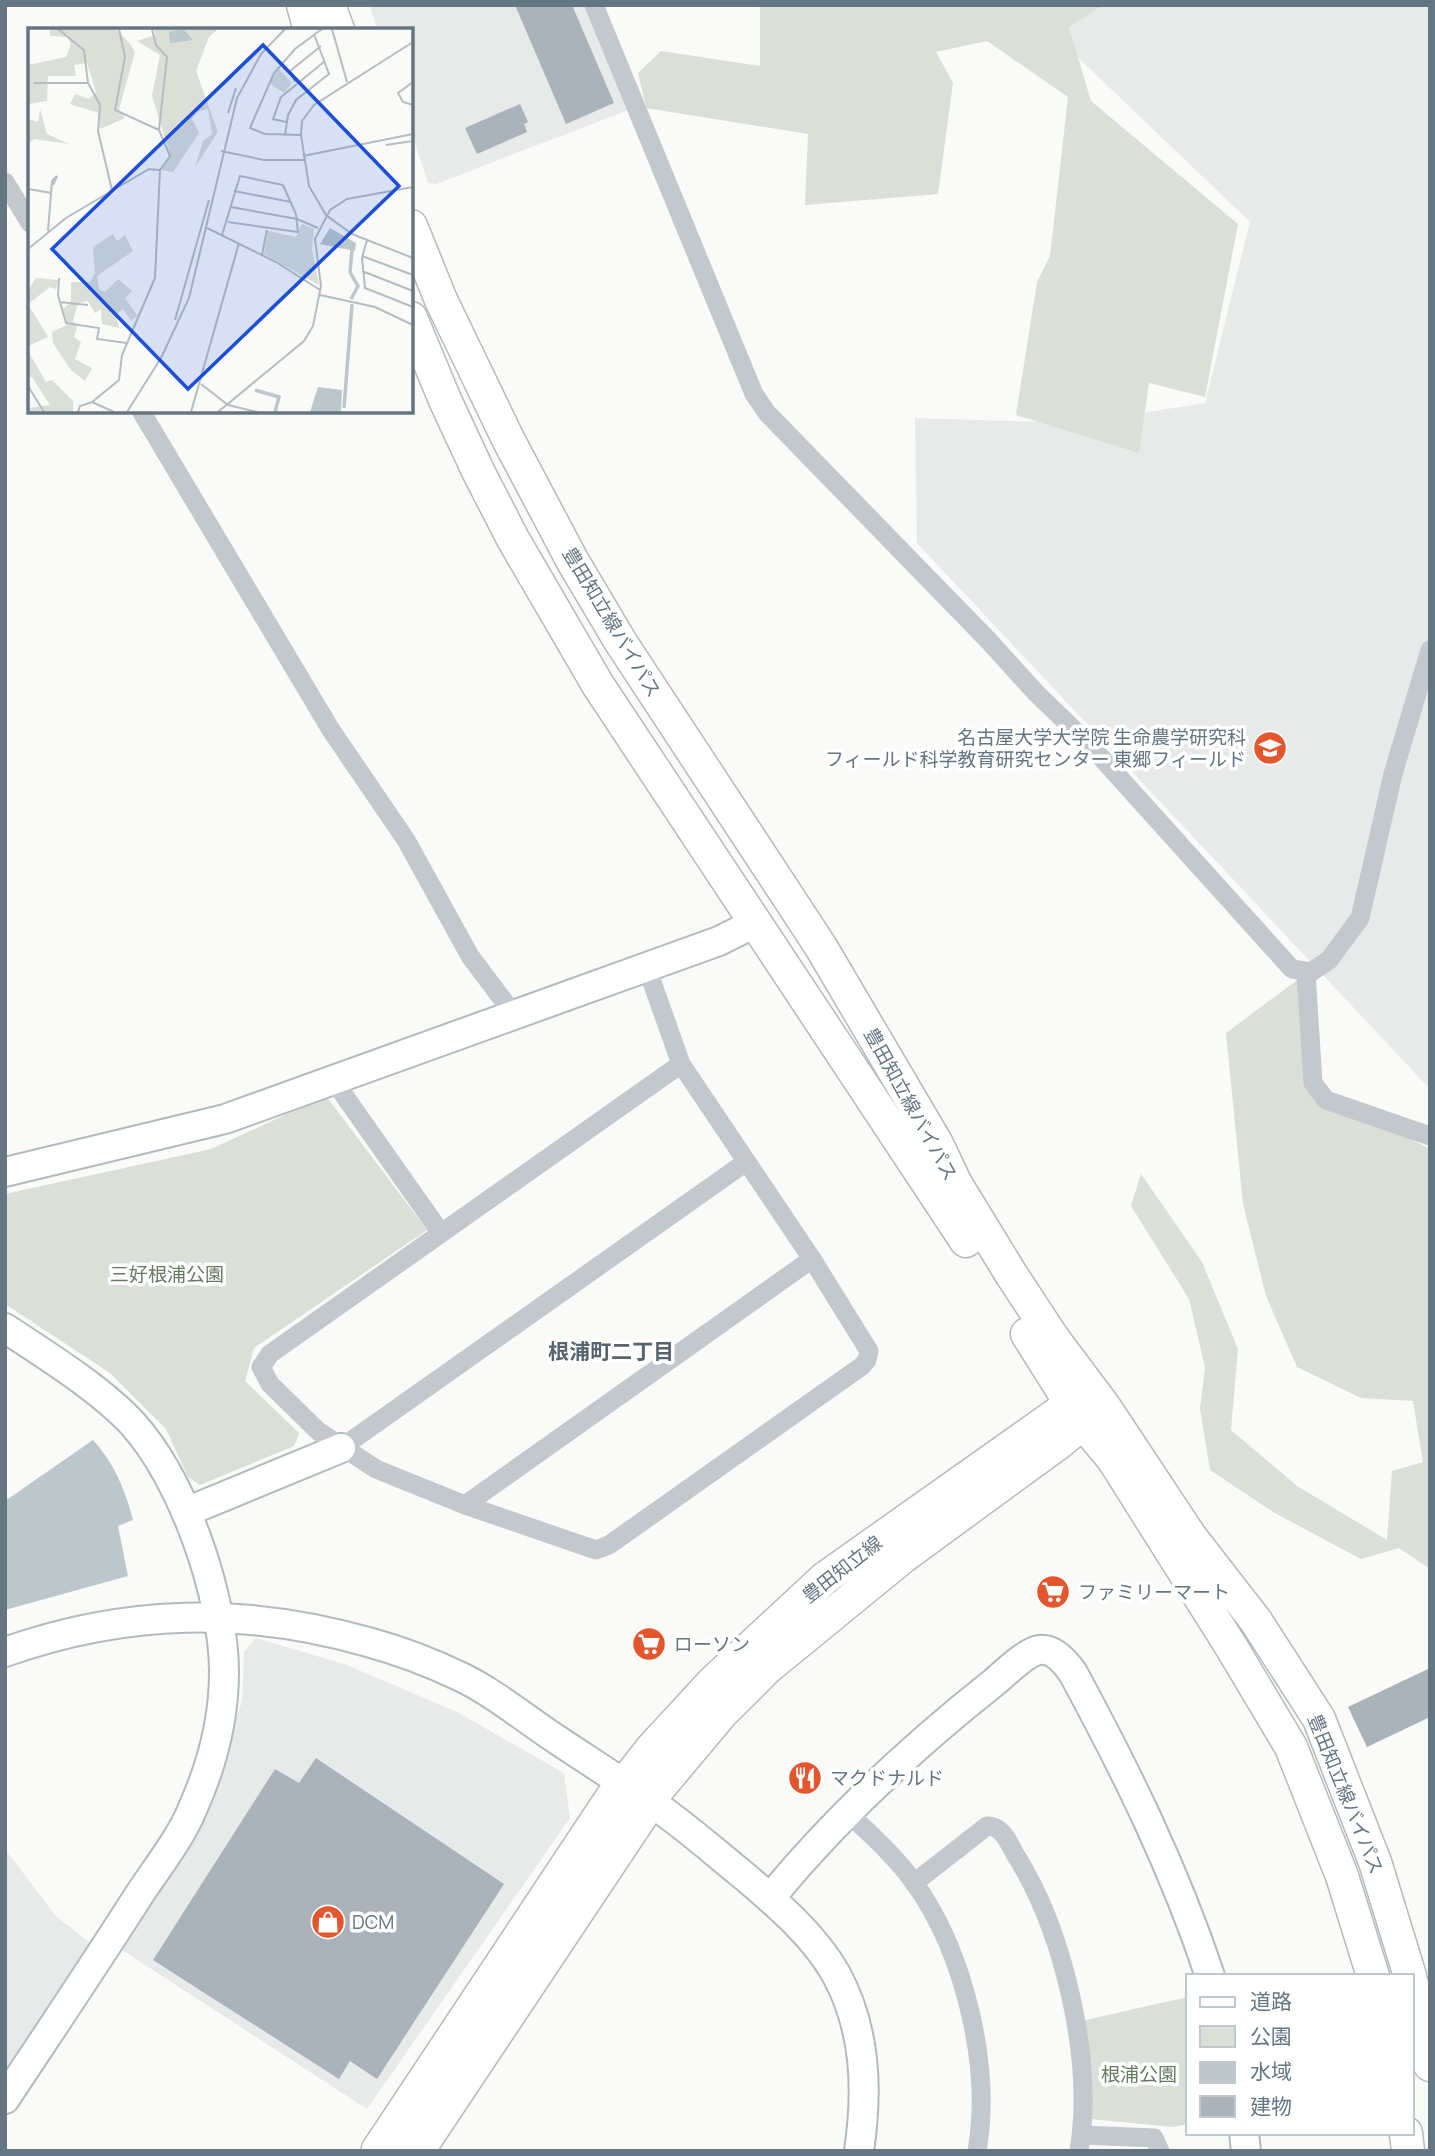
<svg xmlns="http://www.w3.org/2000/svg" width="1435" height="2156" font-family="Manrope,'Noto Sans JP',sans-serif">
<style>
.built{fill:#e8e9e9}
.green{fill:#dadfd7}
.water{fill:#bbc7cb}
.building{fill:#aab3b9}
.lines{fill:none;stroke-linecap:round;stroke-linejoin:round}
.secondary-casing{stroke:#b3babf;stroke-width:32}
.primary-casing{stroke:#b5babe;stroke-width:35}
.highway-casing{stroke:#b4b9bd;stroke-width:40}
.street{stroke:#c3c8cc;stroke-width:19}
.secondary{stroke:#fff;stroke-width:28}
.primary{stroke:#fff;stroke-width:32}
.highway{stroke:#fff;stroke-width:37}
.labels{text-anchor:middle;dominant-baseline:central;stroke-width:7;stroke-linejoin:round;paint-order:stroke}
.street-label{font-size:19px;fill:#657683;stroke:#fff}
.poi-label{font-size:19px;fill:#657683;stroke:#fff;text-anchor:start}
.park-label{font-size:19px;fill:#687a64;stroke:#fff}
.neighbourhood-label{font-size:21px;font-weight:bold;fill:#57646e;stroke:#fff}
.inset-river{fill:none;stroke:#bbc7cb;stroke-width:3.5}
.inset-road{fill:none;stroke:#b5bdc2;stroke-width:2}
.view{fill:#1d4ed8;fill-opacity:0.15;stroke:#1d4ed8;stroke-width:3.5}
.inset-edge{fill:none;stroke:#657683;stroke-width:3.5}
</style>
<rect width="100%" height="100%" fill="#fafaf8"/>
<g class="built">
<path d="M 369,5 L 587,5 L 629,105 L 626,111 L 436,184 L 428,183 L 411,131 L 411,30 L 378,30 Z"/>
<path d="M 1065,5 L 1430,5 L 1430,1089 L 917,543 L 915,418 L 1077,423 L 1205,403 L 1250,222 L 1042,23 Z"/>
<path d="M 256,1638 L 347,1665 L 457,1712 L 564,1773 L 570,1818 L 367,2109 L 119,1948 L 204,1814 L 242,1701 L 244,1652 Z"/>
<path d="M 5,1849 L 55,1915 L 90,1943 L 5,2072 Z"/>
</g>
<g class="green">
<path d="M 760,5 L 1103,5 L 1069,27 L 1091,101 L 1238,224 L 1205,397 L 1149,383 L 1139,453 L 1016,415 L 1037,282 L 1050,256 L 1068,97 L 987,41 L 936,52 L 953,83 L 938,194 L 805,205 L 808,134 L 646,108 L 638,73 L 661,51 L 760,66 Z"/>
<path d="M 1300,978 L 1304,1085 L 1430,1149 L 1430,1569 L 1399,1548 L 1361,1559 L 1273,1512 L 1210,1470 L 1200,1409 L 1205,1367 L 1189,1299 L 1131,1206 L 1141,1174 L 1202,1262 L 1238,1349 L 1231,1430 L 1297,1486 L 1387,1540 L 1392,1471 L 1423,1462 L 1413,1401 L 1361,1398 L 1297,1367 L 1266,1296 L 1243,1204 L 1226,1033 Z"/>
<path d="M 326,1096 L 427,1230 L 254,1348 L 245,1381 L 299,1433 L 294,1446 L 200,1485 L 188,1477 L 166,1429 L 110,1373 L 5,1304 L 5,1194 L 211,1149 Z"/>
<path d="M 1188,1997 L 1188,2124 L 1173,2127 L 1090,2119 L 1081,2021 Z"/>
</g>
<path class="water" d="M 93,1440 C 114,1463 125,1489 133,1520 L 118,1526 L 128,1576 L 5,1610 L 5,1501 Z"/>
<g class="building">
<path d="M 515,5 L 572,5 L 614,103 L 566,124 Z"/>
<path d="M 520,104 L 528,122 L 524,124 L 527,132 L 477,154 L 465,128 Z"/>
<path d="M 1430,1668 L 1430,1717 L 1367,1747 L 1348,1707 Z"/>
<path d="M 316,1758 L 504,1884 L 377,2079 L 350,2061 L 339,2079 L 153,1960 L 275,1769 L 299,1783 Z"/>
</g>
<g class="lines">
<g class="secondary-casing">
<g id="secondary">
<path d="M 5,1172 L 225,1119 L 719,941 L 755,923"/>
<path d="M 5,1328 C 46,1355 99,1388 132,1423 C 183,1479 224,1596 224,1672 C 224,1719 211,1768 192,1810 C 180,1839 156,1869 139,1895 C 95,1964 50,2031 5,2099"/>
<path d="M 186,1512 L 341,1448"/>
<path d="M 5,1652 C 127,1609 244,1607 368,1642 C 397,1650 432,1663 459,1676 C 492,1691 528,1721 559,1741 C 589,1761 619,1780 649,1801 C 682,1823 712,1850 743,1875 C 776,1903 814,1935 836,1974 C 866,2029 868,2090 859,2151"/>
<path d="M 770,1898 C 836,1818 911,1748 992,1684 C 1003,1675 1026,1652 1039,1650 C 1054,1648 1066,1663 1073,1673 C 1127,1773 1174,1868 1210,1976"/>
<path d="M 1244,2133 L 1246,2151"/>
</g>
</g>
<g class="primary-casing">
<g id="primary">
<path d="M 303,5 L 310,30"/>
<path d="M 329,5 L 338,30"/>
<path d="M 411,226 L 441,300 L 508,439 L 572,560 L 620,641 L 821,947 L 937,1144 L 956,1184 L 1011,1274 L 1053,1338 L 1104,1406 L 1190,1536 L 1256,1621 L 1319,1719 L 1375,1862 L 1410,1976"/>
<path d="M 411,318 L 445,400 L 478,471 L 513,539 L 598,685 L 966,1241"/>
<path d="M 1027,1334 L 1083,1423 L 1113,1459 L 1232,1648 L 1291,1747 L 1342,1876 L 1373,1976"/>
<path d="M 623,1785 L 652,1748 L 712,1683 L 825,1578 L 1088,1392"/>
<path d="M 649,1800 L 721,1714 L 767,1668 L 904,1556 L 1060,1442 L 1098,1411"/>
<path d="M 1412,1984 L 1430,2065"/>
<path d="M 1406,2133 L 1408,2151"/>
</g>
</g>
<g class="highway-casing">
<g id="highway">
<path d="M 380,2151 L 623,1785"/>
<path d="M 415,2151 L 649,1800"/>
</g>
</g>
<g class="street">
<path d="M 594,5 L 754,394 L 767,413 L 987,639 L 1037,694 L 1089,744 L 1292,969 L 1311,972 L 1329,960 L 1360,918 L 1393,774 L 1430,650"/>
<path d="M 5,182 L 30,223"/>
<path d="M 141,411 L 331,730 L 406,840 L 470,956 L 515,1016"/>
<path d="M 647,968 L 681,1064 L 812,1259 L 869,1351 L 867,1360 L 862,1366 L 609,1545 L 596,1550 L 465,1505 L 376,1469 L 318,1431 L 270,1384 L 261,1367 L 270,1354 L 681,1064"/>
<path d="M 1306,972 L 1313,1083 L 1326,1100 L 1430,1136"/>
<path d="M 334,1081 L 441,1233"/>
<path d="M 341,1448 L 746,1162"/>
<path d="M 465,1505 L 812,1259"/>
<path d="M 847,1812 C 870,1834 894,1855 913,1881 C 964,1951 992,2066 977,2151"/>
<path d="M 914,1883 L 987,1826 C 1002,1825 1009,1843 1015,1854 C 1064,1931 1094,2060 1079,2151"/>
<path d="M 1082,2135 L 1154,2138 L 1160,2151"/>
</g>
<use href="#secondary" class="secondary"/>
<use href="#primary" class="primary"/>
<use href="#highway" class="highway"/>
</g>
<defs>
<g id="university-disc" transform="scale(1.75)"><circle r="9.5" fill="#e4572e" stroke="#fff"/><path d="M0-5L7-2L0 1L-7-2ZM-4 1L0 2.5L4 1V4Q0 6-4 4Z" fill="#fff"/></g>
<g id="supermarket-disc" transform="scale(1.75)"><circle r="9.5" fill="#e4572e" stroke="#fff"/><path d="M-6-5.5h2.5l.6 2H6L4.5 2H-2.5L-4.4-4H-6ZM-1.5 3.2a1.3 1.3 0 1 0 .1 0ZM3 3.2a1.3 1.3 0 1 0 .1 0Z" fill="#fff"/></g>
<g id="restaurant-disc" transform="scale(1.75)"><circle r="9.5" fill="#e4572e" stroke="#fff"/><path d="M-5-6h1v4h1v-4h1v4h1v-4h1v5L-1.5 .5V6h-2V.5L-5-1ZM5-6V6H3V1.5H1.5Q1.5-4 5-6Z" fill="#fff"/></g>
<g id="shop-disc" transform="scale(1.75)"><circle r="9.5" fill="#e4572e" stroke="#fff"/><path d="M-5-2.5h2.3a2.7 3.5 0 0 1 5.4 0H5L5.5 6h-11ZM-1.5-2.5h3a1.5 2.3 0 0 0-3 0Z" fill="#fff"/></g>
</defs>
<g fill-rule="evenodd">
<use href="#university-disc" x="1270" y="748"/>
<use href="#supermarket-disc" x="1053" y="1592"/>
<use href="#supermarket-disc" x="649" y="1644"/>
<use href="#restaurant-disc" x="805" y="1778"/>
<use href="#shop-disc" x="328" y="1922"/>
</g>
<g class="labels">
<g class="street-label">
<text transform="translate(612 622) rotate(59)">豊田知立線バイパス</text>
<text transform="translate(911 1104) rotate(61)">豊田知立線バイパス</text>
<text transform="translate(842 1569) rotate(-38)">豊田知立線</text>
<text transform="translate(1346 1794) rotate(68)">豊田知立線バイパス</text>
</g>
<g class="poi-label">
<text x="1246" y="737" text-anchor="end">名古屋大学大学院 生命農学研究科<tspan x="1246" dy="22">フィールド科学教育研究センター 東郷フィールド</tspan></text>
<text x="1078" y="1592">ファミリーマート</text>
<text x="674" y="1644">ローソン</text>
<text x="830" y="1778">マクドナルド</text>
<text x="352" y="1922">DCM</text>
</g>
<g class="park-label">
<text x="167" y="1274">三好根浦公園</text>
<text x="1139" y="2074">根浦公園</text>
</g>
<g class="neighbourhood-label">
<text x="611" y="1351">根浦町二丁目</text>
</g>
</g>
<g transform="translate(28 28)">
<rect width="385" height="385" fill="#fafaf8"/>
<path d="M 22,1 L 88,1 L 103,17 L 107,24 L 91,81 L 97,90 L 72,101 L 71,85 L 42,76 L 47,66 L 61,71 L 68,64 L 59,35 L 46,37 L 48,48 L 20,48 L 19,73 L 0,76 L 0,37 L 38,29 L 43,16 L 39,9 L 22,8 ZM 126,1 L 190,1 L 181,9 L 168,43 L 190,104 L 167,139 L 175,113 L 184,106 L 180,81 L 169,84 L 164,91 L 171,105 L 145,144 L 133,142 L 143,129 L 124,68 L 132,27 L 109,13 L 127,7 ZM 251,41 L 264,55 L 256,65 L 241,55 ZM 12,81 L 19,106 L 41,116 L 6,111 L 0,116 L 0,91 L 10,94 ZM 274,196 L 286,201 L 284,221 L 291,257 L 236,226 L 240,203 L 268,209 ZM 85,206 L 89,213 L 97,207 L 105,223 L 69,248 L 71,261 L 77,264 L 90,251 L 104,263 L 97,270 L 110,288 L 103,292 L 95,281 L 88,287 L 91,300 L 74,296 L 73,281 L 67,285 L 60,273 L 50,275 L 45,293 L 49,299 L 46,309 L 53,314 L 47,331 L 64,340 L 57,353 L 43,342 L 25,315 L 24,304 L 39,297 L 35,281 L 43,274 L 43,254 L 62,254 L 67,245 L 65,219 ZM 8,250 L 30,252 L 28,261 L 22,259 L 0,276 L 20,309 L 0,318 L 0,262 ZM 0,323 L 18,354 L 24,352 L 45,373 L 45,384 L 0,384 L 0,380 L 22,377 L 4,349 L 0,350 Z" fill="#dadfd7"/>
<path d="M 155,1 L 165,12 L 142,15 L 141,4 ZM 302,200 L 328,215 L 327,223 L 292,216 ZM 290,359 L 314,362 L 313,384 L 282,384 Z" fill="#bbc7cb"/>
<path class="inset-river" d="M 323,271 L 330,258 L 322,244 L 324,222M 227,362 L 251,369 L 247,384M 316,380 L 324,276"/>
<path class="inset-road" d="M 30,1 L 56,22 L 60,55 L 72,77 L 70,103 L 84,162M 91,1 L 97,29 L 87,82 L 131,102M 304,1 L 319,54M 385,14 L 286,77 L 274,93 L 273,107 L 281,158 L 298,187 L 324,206 L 385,230M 267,54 L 262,43 L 293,18M 385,54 L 370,65 L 375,74 L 385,77M 6,55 L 60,55M 200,85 L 208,60M 258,94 L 245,91 L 253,69 L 297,33M 257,107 L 260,87 L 268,72 L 301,46 L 286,6M 273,107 L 237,106 L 222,100 L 246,45 L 267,21 L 294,1M 358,117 L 385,113M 193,123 L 236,132 L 276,132M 275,128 L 385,106M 0,161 L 24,165M 206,163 L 263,174M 203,179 L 269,191 L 290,200M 179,200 L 248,234 L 292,262M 20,203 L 24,153 L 29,148 L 25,157M 194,207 L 212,148 L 255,157 L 268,186 L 270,204 L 200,194M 339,212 L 334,230 L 337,260 L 385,279M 0,221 L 38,190 L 121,141 L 132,142M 234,227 L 239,202M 334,228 L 385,247M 334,243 L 385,263M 31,250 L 30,267 L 38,295 L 71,300 L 69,311 L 99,315M 292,267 L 347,279 L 385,297M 31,274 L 60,277M 147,292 L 181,172M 173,356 L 200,377 L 229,384M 0,358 L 16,384M 64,374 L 86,384M 50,384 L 52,378 L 64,374 L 91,352 L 94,327 L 127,250 L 132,142 L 142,128 L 131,102 L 139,29 L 128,17 L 124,1M 99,384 L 133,330 L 161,270 L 209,70 L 233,26 L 257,1M 163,384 L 211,215M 190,384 L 276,313 L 285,298 L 293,258 L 287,211 L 302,182 L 319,171 L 385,159"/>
<path class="view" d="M 235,17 L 371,158 L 160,361 L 24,221 Z"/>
<rect width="385" height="385" class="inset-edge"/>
</g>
<rect width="1435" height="2156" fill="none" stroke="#657683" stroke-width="14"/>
<rect x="1186" y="1974" width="228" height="161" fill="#ffffff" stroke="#c1c8cd" stroke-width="2"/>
<rect x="1200" y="1997" width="35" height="10" fill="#ffffff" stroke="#c1c8cd" stroke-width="2"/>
<text x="1250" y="2009" font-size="21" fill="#657683">道路</text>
<rect x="1200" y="2026" width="35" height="21" fill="#dadfd7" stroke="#c1c8cd" stroke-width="2"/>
<text x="1250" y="2044" font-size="21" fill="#657683">公園</text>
<rect x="1200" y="2062" width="35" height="21" fill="#bbc7cb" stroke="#c1c8cd" stroke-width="2"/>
<text x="1250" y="2079" font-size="21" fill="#657683">水域</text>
<rect x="1200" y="2096" width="35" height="21" fill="#aab3b9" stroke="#c1c8cd" stroke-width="2"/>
<text x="1250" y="2114" font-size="21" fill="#657683">建物</text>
</svg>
